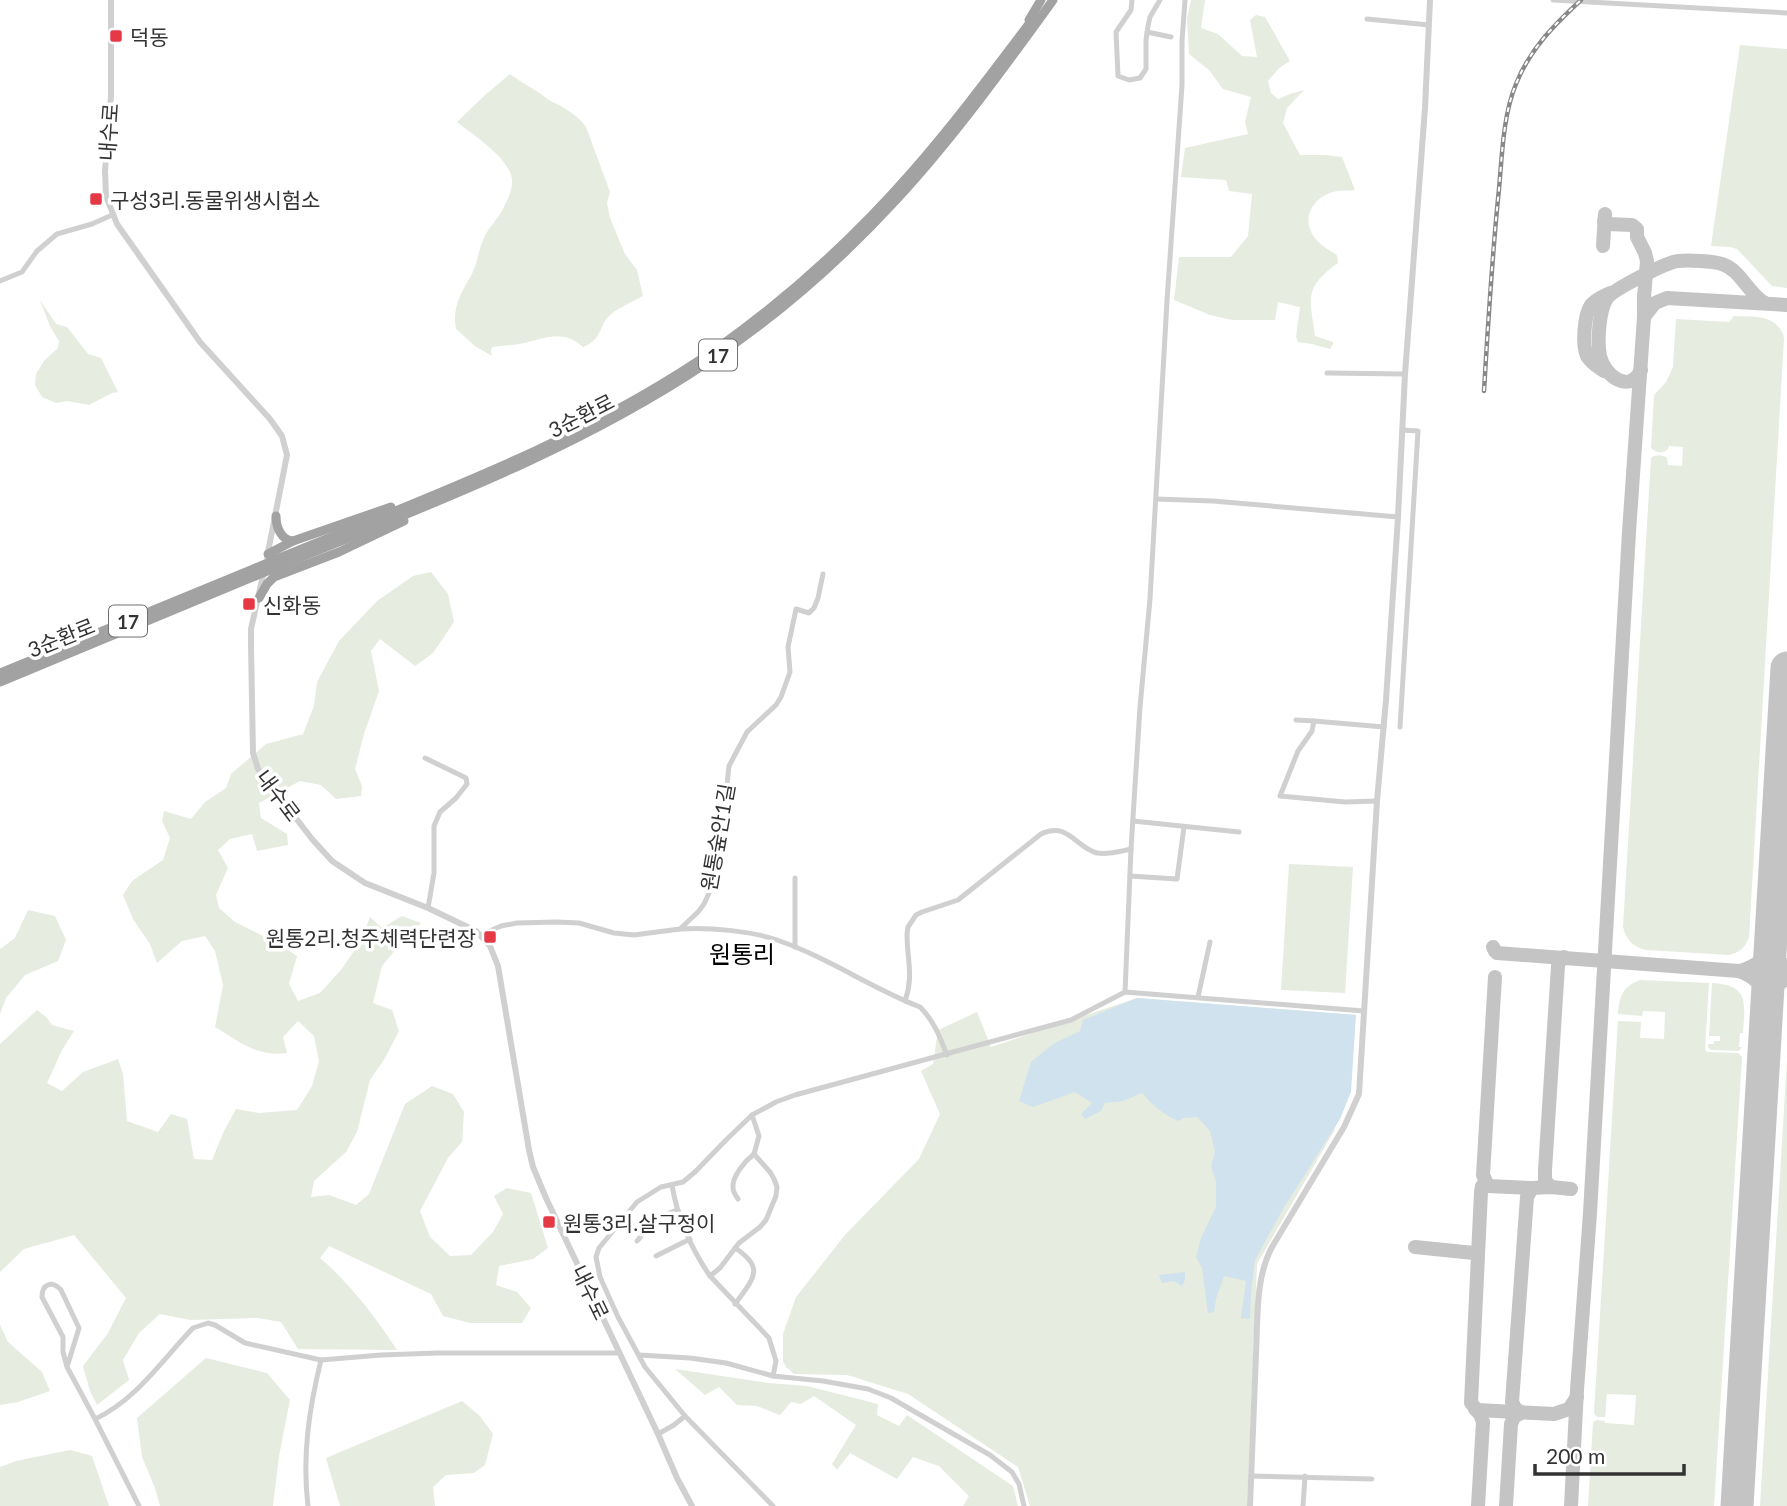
<svg xmlns="http://www.w3.org/2000/svg" width="1787" height="1506" font-family="Lato,'Noto Sans KR',sans-serif">
<style>
.green{fill:#e6ecdf}
.water{fill:#cfe2ee}
.lines{fill:none;stroke-linecap:round;stroke-linejoin:round}
.taxiway{stroke:#c4c4c4;stroke-width:14}
.runway{stroke:#c4c4c4;stroke-width:33}
.minor{stroke:#d0d0d0;stroke-width:5}
.tertiary{stroke:#d0d0d0;stroke-width:6}
.trunk{stroke:#a2a2a2;stroke-width:9}
.rail-casing{stroke:#888;stroke-width:4.5}
.rail{stroke:#fff;stroke-width:2;stroke-dasharray:5;stroke-linecap:butt}
.trunk-bridge{stroke:#a2a2a2;stroke-width:9}
.poi-dot{fill:#e63946;stroke:#fff;stroke-width:2.5}
.labels{text-anchor:middle;dominant-baseline:central;stroke-width:7;stroke-linejoin:round;paint-order:stroke}
.shield{fill:#fff;stroke:#707070;stroke-width:2}
.shield-label{font-size:19px;font-weight:bold;fill:#333}
.poi-label{font-size:21px;fill:#333;stroke:#fff;text-anchor:start}
.street-label{font-size:21px;fill:#333;stroke:#fff}
.quarter-label{font-size:24px;fill:#000;stroke:#fff}
</style>
<rect width="100%" height="100%" fill="#fff"/>
<g class="green">
<path d="M 1191,0 L 1205,0 L 1201,28 L 1218,34 L 1242,56 L 1257,57 L 1250,20 L 1256,15 L 1265,17 L 1290,61 L 1279,68 L 1268,81 L 1271,93 L 1278,99 L 1290,94 L 1304,90 L 1287,108 L 1283,123 L 1300,155 L 1325,155 L 1342,157 L 1355,190 C 1349,191 1343,190 1337,191 C 1315,195 1300,216 1314,237 C 1320,245 1329,250 1337,255 L 1338,263 C 1303,288 1310,298 1315,336 L 1333,342 L 1333,344 L 1330,349 L 1312,344 L 1298,342 L 1296,337 L 1300,307 L 1278,302 L 1275,320 L 1232,320 L 1210,315 L 1174,300 L 1179,257 L 1231,257 L 1248,236 L 1252,194 L 1229,191 L 1226,180 L 1181,177 L 1185,148 L 1248,134 L 1245,122 L 1251,97 L 1223,89 L 1209,70 L 1189,54 L 1187,19 Z"/>
<path d="M 1740,45 L 1787,49 L 1787,288 L 1772,286 L 1737,249 L 1730,247 L 1711,246 Z"/>
<path d="M 510,74 C 523,84 537,90 549,100 C 553,103 555,103 559,105 C 570,111 580,118 586,127 L 610,192 L 607,203 L 610,218 L 625,254 L 637,270 L 643,296 C 634,301 615,309 608,317 C 598,329 602,339 583,347 C 562,328 544,339 520,344 C 511,345 502,346 492,347 L 491,351 L 492,356 L 475,346 L 456,329 C 452,307 461,293 472,274 C 478,262 478,250 484,238 C 488,228 497,220 502,211 C 506,203 513,190 512,180 C 510,158 473,135 457,122 L 485,95 Z"/>
<path d="M 40,300 L 56,324 L 67,327 L 88,354 L 101,358 L 118,392 L 112,393 L 89,405 L 67,401 L 56,403 L 42,397 L 35,385 L 36,374 L 44,361 L 58,348 L 59,341 L 50,326 Z"/>
<path d="M 1734,316 C 1754,317 1778,314 1784,338 L 1749,937 C 1746,947 1739,953 1729,955 L 1647,950 C 1634,948 1626,940 1623,927 L 1651,458 C 1655,454 1664,455 1667,458 L 1668,465 L 1682,466 L 1683,447 L 1669,446 L 1668,449 C 1663,454 1656,453 1651,448 L 1654,395 L 1666,382 L 1673,367 L 1676,319 L 1729,322 Z"/>
<path d="M 431,572 L 448,594 L 454,622 L 433,653 L 415,666 L 380,639 L 371,651 L 379,691 L 364,734 L 355,769 L 362,786 L 361,796 L 336,799 L 321,785 L 300,781 L 259,803 L 261,818 L 287,834 L 288,845 L 257,851 L 252,834 L 230,839 L 218,850 L 228,868 L 216,895 L 219,908 L 235,922 L 281,945 L 297,956 L 289,984 L 298,1001 L 320,993 L 341,970 L 361,941 L 370,917 L 382,928 L 402,916 L 421,923 L 401,943 L 382,966 L 373,1003 L 392,1010 L 399,1031 L 385,1058 L 370,1080 L 357,1132 L 346,1152 L 314,1181 L 311,1197 L 329,1195 L 356,1205 L 369,1194 L 405,1104 L 432,1086 L 453,1094 L 464,1112 L 462,1142 L 448,1158 L 420,1211 L 430,1237 L 450,1256 L 471,1255 L 493,1232 L 503,1214 L 494,1196 L 507,1188 L 531,1193 L 548,1248 L 533,1259 L 499,1266 L 496,1285 L 517,1292 L 531,1308 L 522,1323 L 470,1323 L 443,1316 L 431,1294 L 329,1246 L 320,1258 C 350,1284 375,1316 397,1350 L 298,1349 L 281,1322 L 258,1318 L 190,1320 L 160,1314 L 139,1333 L 123,1360 L 129,1380 L 97,1405 L 90,1391 L 83,1366 L 108,1333 L 126,1298 L 74,1235 L 24,1249 L 0,1272 L 0,1044 L 37,1010 L 47,1018 L 52,1025 L 74,1031 L 62,1050 L 47,1083 L 62,1091 L 83,1072 L 118,1059 L 123,1074 L 127,1121 L 158,1132 L 171,1114 L 187,1119 L 194,1159 L 212,1160 L 224,1131 L 236,1109 L 259,1113 L 297,1110 L 312,1086 L 319,1061 L 314,1036 L 298,1021 L 283,1037 L 287,1053 C 257,1057 240,1042 215,1027 L 223,985 L 215,951 L 205,936 L 182,941 L 157,963 L 150,944 L 133,919 L 123,895 L 132,881 L 163,860 L 170,838 L 162,821 L 164,811 L 191,819 L 205,802 L 226,788 L 231,774 L 266,744 L 303,734 L 314,706 L 317,682 L 339,641 L 377,601 L 413,576 Z"/>
<path d="M 1289,864 L 1353,867 L 1345,993 L 1281,990 Z"/>
<path d="M 28,910 L 55,916 L 66,940 L 58,961 L 25,975 L 6,998 L 0,1014 L 0,949 L 15,938 Z"/>
<path d="M 1640,980 L 1709,983 L 1705,1050 L 1707,1052 L 1738,1053 L 1742,1057 L 1714,1506 L 1588,1506 L 1593,1422 L 1597,1420 L 1605,1421 L 1605,1423 L 1634,1425 L 1636,1395 L 1607,1394 L 1605,1417 L 1597,1417 L 1594,1413 L 1618,1021 L 1641,1022 L 1640,1038 L 1664,1039 L 1665,1012 L 1643,1011 L 1642,1016 L 1618,1014 C 1619,997 1623,986 1640,980 Z"/>
<path d="M 1712,983 C 1749,985 1745,1002 1743,1033 L 1740,1033 L 1739,1047 L 1742,1047 L 1739,1051 L 1711,1050 L 1708,1047 L 1708,1044 L 1714,1044 L 1714,1041 L 1720,1041 L 1720,1036 L 1709,1036 Z"/>
<path d="M 1137,998 L 1356,1015 L 1345,1101 L 1334,1131 L 1257,1264 L 1247,1506 L 1030,1506 L 1018,1467 L 908,1394 L 847,1375 L 794,1374 L 786,1367 L 783,1361 L 783,1334 L 796,1297 L 845,1235 L 919,1159 L 940,1114 L 921,1071 L 933,1064 L 938,1030 L 977,1012 L 991,1047 Z"/>
<path d="M 1787,1060 L 1787,1506 L 1760,1506 Z"/>
<path d="M 0,1325 L 8,1342 L 42,1372 L 50,1391 L 18,1402 L 0,1405 Z"/>
<path d="M 206,1358 L 267,1373 L 290,1400 L 279,1456 L 273,1506 L 160,1506 L 155,1488 L 142,1457 L 137,1418 Z"/>
<path d="M 675,1369 L 769,1383 L 807,1386 L 878,1404 L 877,1415 L 899,1426 L 907,1415 L 1013,1486 L 1018,1506 L 963,1506 L 969,1496 L 939,1466 L 913,1457 L 897,1479 L 850,1453 L 837,1470 L 832,1464 L 856,1425 L 814,1396 L 801,1404 L 791,1402 L 780,1415 L 757,1406 L 737,1405 L 719,1387 L 705,1395 Z"/>
<path d="M 462,1401 L 480,1416 L 493,1434 L 485,1465 L 474,1473 L 446,1475 L 433,1487 L 435,1506 L 340,1506 L 326,1458 Z"/>
<path d="M 70,1450 L 92,1456 L 109,1506 L 0,1506 L 0,1467 L 16,1461 Z"/>
</g>
<g class="water">
<path d="M 1137,998 L 1356,1015 L 1351,1092 L 1340,1119 L 1283,1209 L 1255,1260 L 1251,1293 L 1250,1319 L 1241,1318 L 1246,1281 L 1224,1276 L 1216,1299 L 1214,1312 L 1208,1313 L 1202,1268 L 1196,1257 L 1201,1238 L 1216,1207 L 1216,1182 L 1211,1166 L 1215,1151 L 1210,1131 L 1197,1117 L 1184,1118 L 1178,1121 C 1163,1114 1152,1105 1142,1093 L 1123,1101 L 1105,1103 L 1101,1111 L 1085,1119 L 1081,1114 L 1092,1103 L 1075,1092 L 1033,1107 L 1019,1101 L 1031,1062 L 1053,1044 L 1080,1031 L 1083,1020 Z"/>
<path d="M 1185,1272 L 1185,1280 L 1182,1286 L 1174,1281 L 1162,1283 L 1159,1275 Z"/>
</g>
<g class="lines">
<g class="taxiway">
<path d="M 1604,221 L 1607,224 L 1632,225 L 1637,229 L 1637,237 L 1645,253 L 1647,261 L 1644,297 L 1644,319"/>
<path d="M 1603,246 L 1605,214"/>
<path d="M 1641,370 C 1629,395 1604,375 1600,356 C 1597,342 1599,310 1607,298 C 1614,289 1667,262 1678,261 C 1689,260 1712,261 1722,264 C 1741,270 1748,294 1765,303"/>
<path d="M 1604,371 C 1598,367 1591,363 1587,356 C 1582,345 1584,315 1591,305 C 1596,299 1604,296 1610,293"/>
<path d="M 1771,941 L 1775,956 L 1787,969"/>
<path d="M 1493,947 L 1495,951 L 1497,953 L 1739,971 C 1754,976 1764,985 1767,1001"/>
<path d="M 1739,971 C 1757,967 1769,956 1771,937"/>
<path d="M 1495,977 L 1483,1175 L 1488,1186 L 1532,1188 L 1551,1187 L 1571,1189"/>
<path d="M 1767,1001 L 1774,988 L 1787,978"/>
<path d="M 1488,1186 L 1482,1186 L 1481,1192 L 1471,1403 L 1477,1410 L 1554,1414 L 1569,1409 L 1577,1397"/>
<path d="M 1551,1187 L 1545,1181 L 1545,1170 L 1558,966 L 1559,962 L 1564,957"/>
<path d="M 1415,1247 L 1474,1253 L 1478,1249"/>
<path d="M 1475,1409 L 1480,1414 L 1483,1422 L 1478,1506"/>
<path d="M 1506,1506 L 1511,1424 L 1514,1417 L 1521,1413 L 1515,1408 L 1512,1402 L 1527,1197 L 1532,1188"/>
<path d="M 1571,1506 L 1577,1390 L 1590,1213 L 1629,532 L 1644,317 L 1655,303 L 1667,298 L 1787,305"/>
</g>
<path class="runway" d="M 1737,1506 L 1787,668"/>
<g class="minor">
<path d="M 1132,0 L 1131,10 L 1116,32 L 1118,76 L 1129,80 L 1140,78 L 1146,69 L 1146,40 L 1148,26 L 1150,17 L 1160,0"/>
<path d="M 1553,0 L 1787,13"/>
<path d="M 1367,19 L 1429,25"/>
<path d="M 1147,32 L 1171,37"/>
<path d="M 0,281 L 22,272 L 37,251 L 57,234 L 92,224 L 112,215"/>
<path d="M 1327,373 L 1405,374"/>
<path d="M 1156,499 L 1213,501 L 1398,517"/>
<path d="M 1296,720 L 1314,721"/>
<path d="M 1400,727 L 1418,431 L 1402,430"/>
<path d="M 425,758 L 462,776 L 466,778 L 467,784 L 456,798 L 440,812 L 434,826 L 434,873 L 428,908"/>
<path d="M 1377,801 L 1345,802 L 1280,796 L 1298,751 L 1312,731 L 1314,721 L 1384,727"/>
<path d="M 1133,821 L 1239,832"/>
<path d="M 1130,876 L 1177,879 L 1184,827"/>
<path d="M 795,878 L 795,947"/>
<path d="M 680,929 C 709,927 751,931 777,940 C 827,957 871,988 920,1007 C 934,1021 940,1037 947,1055"/>
<path d="M 481,935 L 501,926 L 517,923 L 557,922 L 579,923 L 614,933 L 634,935 L 680,929 L 698,912 L 704,904 L 709,893 L 716,852 L 716,826 L 726,794 L 729,766 L 747,732 L 776,705 L 781,697 L 790,672 L 788,647 L 796,609 L 809,613 L 814,608 L 818,598 L 823,574"/>
<path d="M 1125,992 L 1131,849 L 1140,707 L 1150,599 L 1167,301 L 1182,85 L 1182,41 L 1185,0"/>
<path d="M 1198,997 L 1210,942"/>
<path d="M 905,1001 C 914,976 907,960 907,934 L 908,927 L 916,915 L 922,912 L 958,900 L 1041,834 C 1068,821 1076,848 1097,853 C 1108,855 1121,851 1131,849"/>
<path d="M 672,1185 C 677,1217 692,1250 710,1276 L 720,1268 L 739,1243 L 760,1227 L 766,1220 L 776,1196 L 777,1187 L 774,1179 L 770,1172 L 754,1154 L 759,1136 L 752,1115"/>
<path d="M 738,1199 C 736,1196 733,1192 733,1188 C 732,1176 745,1161 754,1154"/>
<path d="M 637,1241 C 652,1223 656,1217 678,1210"/>
<path d="M 735,1248 C 766,1268 753,1279 735,1304"/>
<path d="M 656,1256 L 690,1239"/>
<path d="M 710,1276 L 769,1338 L 776,1361 L 773,1376 L 823,1381 L 868,1389 L 891,1398 L 990,1455 L 1012,1472 L 1019,1484 L 1024,1506"/>
<path d="M 639,1355 L 690,1358 L 726,1363 L 773,1376"/>
<path d="M 67,1367 L 79,1328 L 61,1290 C 52,1280 42,1284 42,1297 L 63,1337 L 63,1352 L 67,1367 L 95,1419"/>
<path d="M 658,1434 L 674,1425 L 685,1416"/>
<path d="M 1251,1476 L 1372,1479"/>
<path d="M 139,1506 L 95,1419 C 136,1400 162,1360 193,1328 L 208,1323 L 215,1325 L 245,1343 L 321,1360 L 381,1355 L 437,1353 L 620,1353"/>
<path d="M 308,1506 C 302,1456 309,1409 321,1360"/>
<path d="M 773,1506 L 685,1416 L 645,1367 L 618,1317 L 600,1277 L 596,1257 L 599,1248 L 637,1202 L 661,1187 L 683,1182 L 695,1172 L 725,1141 L 752,1115 L 776,1102 L 795,1095 L 1071,1020 L 1125,992 L 1364,1011"/>
<path d="M 1303,1506 L 1305,1476"/>
</g>
<g class="tertiary">
<path d="M 111,0 L 111,96 L 105,171 L 106,196 L 117,224 L 200,342 L 270,419 L 282,436 L 287,455 L 267,557"/>
<path d="M 264,571 L 251,629 L 251,646 L 253,753 L 258,769 L 312,839 L 332,861 L 365,883 L 428,908 L 476,931 L 490,946 L 498,966 L 529,1150 L 533,1167 L 546,1198 L 658,1434 L 677,1478 L 692,1506"/>
<path d="M 1250,1506 C 1252,1455 1254,1404 1256,1354 C 1258,1318 1255,1279 1272,1247 L 1344,1127 L 1359,1094 L 1377,801 L 1386,700 L 1398,517 L 1405,374 L 1425,108 L 1430,0"/>
</g>
<g class="trunk">
<path d="M 1029,20 L 1041,0"/>
<path d="M 276,516 C 276,527 281,540 293,541"/>
<path d="M 268,554 L 293,541 L 391,507"/>
<path d="M 277,559 C 428,497 585,441 719,347 C 789,297 854,238 911,173 C 955,123 995,69 1035,16"/>
<path d="M 277,567 C 423,507 573,452 705,364 C 775,318 840,261 897,199 C 954,137 1004,68 1053,0"/>
<path d="M 259,598 L 267,584 L 274,577 L 339,552 L 404,521"/>
<path d="M 0,673 L 256,568"/>
<path d="M 0,682 L 255,576"/>
</g>
<g class="rail-casing">
<path id="rail" d="M 1484,391 C 1488,324 1492,256 1499,189 C 1502,156 1503,115 1516,84 C 1530,49 1554,25 1581,0"/>
</g>
<use href="#rail" class="rail"/>
<g class="trunk-bridge">
<path d="M 256,568 L 277,559"/>
<path d="M 255,576 L 277,567"/>
</g>
</g>
<g class="poi-dot">
<rect x="109" y="29" width="14" height="14" rx="3.5"/>
<rect x="89" y="192" width="14" height="14" rx="3.5"/>
<rect x="242" y="597" width="14" height="14" rx="3.5"/>
<rect x="483" y="930" width="14" height="14" rx="3.5"/>
<rect x="542" y="1215" width="14" height="14" rx="3.5"/>
</g>
<g class="labels">
<g class="shield">
<rect x="699" y="339.5" width="38" height="31" rx="5"/>
<rect x="109" y="605.5" width="38" height="31" rx="5"/>
</g>
<g class="shield-label">
<text x="718" y="355">17</text>
<text x="128" y="621">17</text>
</g>
<g class="poi-label">
<text x="130" y="36">덕동</text>
<text x="110" y="199">구성3리.동물위생시험소</text>
<text x="263" y="604">신화동</text>
<text x="476" y="937" text-anchor="end">원통2리.청주체력단련장</text>
<text x="563" y="1222">원통3리.살구정이</text>
</g>
<g class="street-label">
<text transform="translate(108 132) rotate(-86)">내수로</text>
<text transform="translate(581 415) rotate(-27)">3순환로</text>
<text transform="translate(61 637) rotate(-22)">3순환로</text>
<text transform="translate(279 795) rotate(53)">내수로</text>
<text transform="translate(717 837) rotate(-80)">원통숲안1길</text>
<text transform="translate(591 1292) rotate(64)">내수로</text>
</g>
<g class="quarter-label">
<text x="742" y="953">원통리</text>
</g>
</g>
<path d="M1535 1464v10h149v-10" fill="none" stroke="#333333" stroke-width="3.5"/>
<text x="1546" y="1464" font-size="21" fill="#333333" stroke="#ffffff" stroke-width="5" paint-order="stroke">200 m</text>
</svg>
